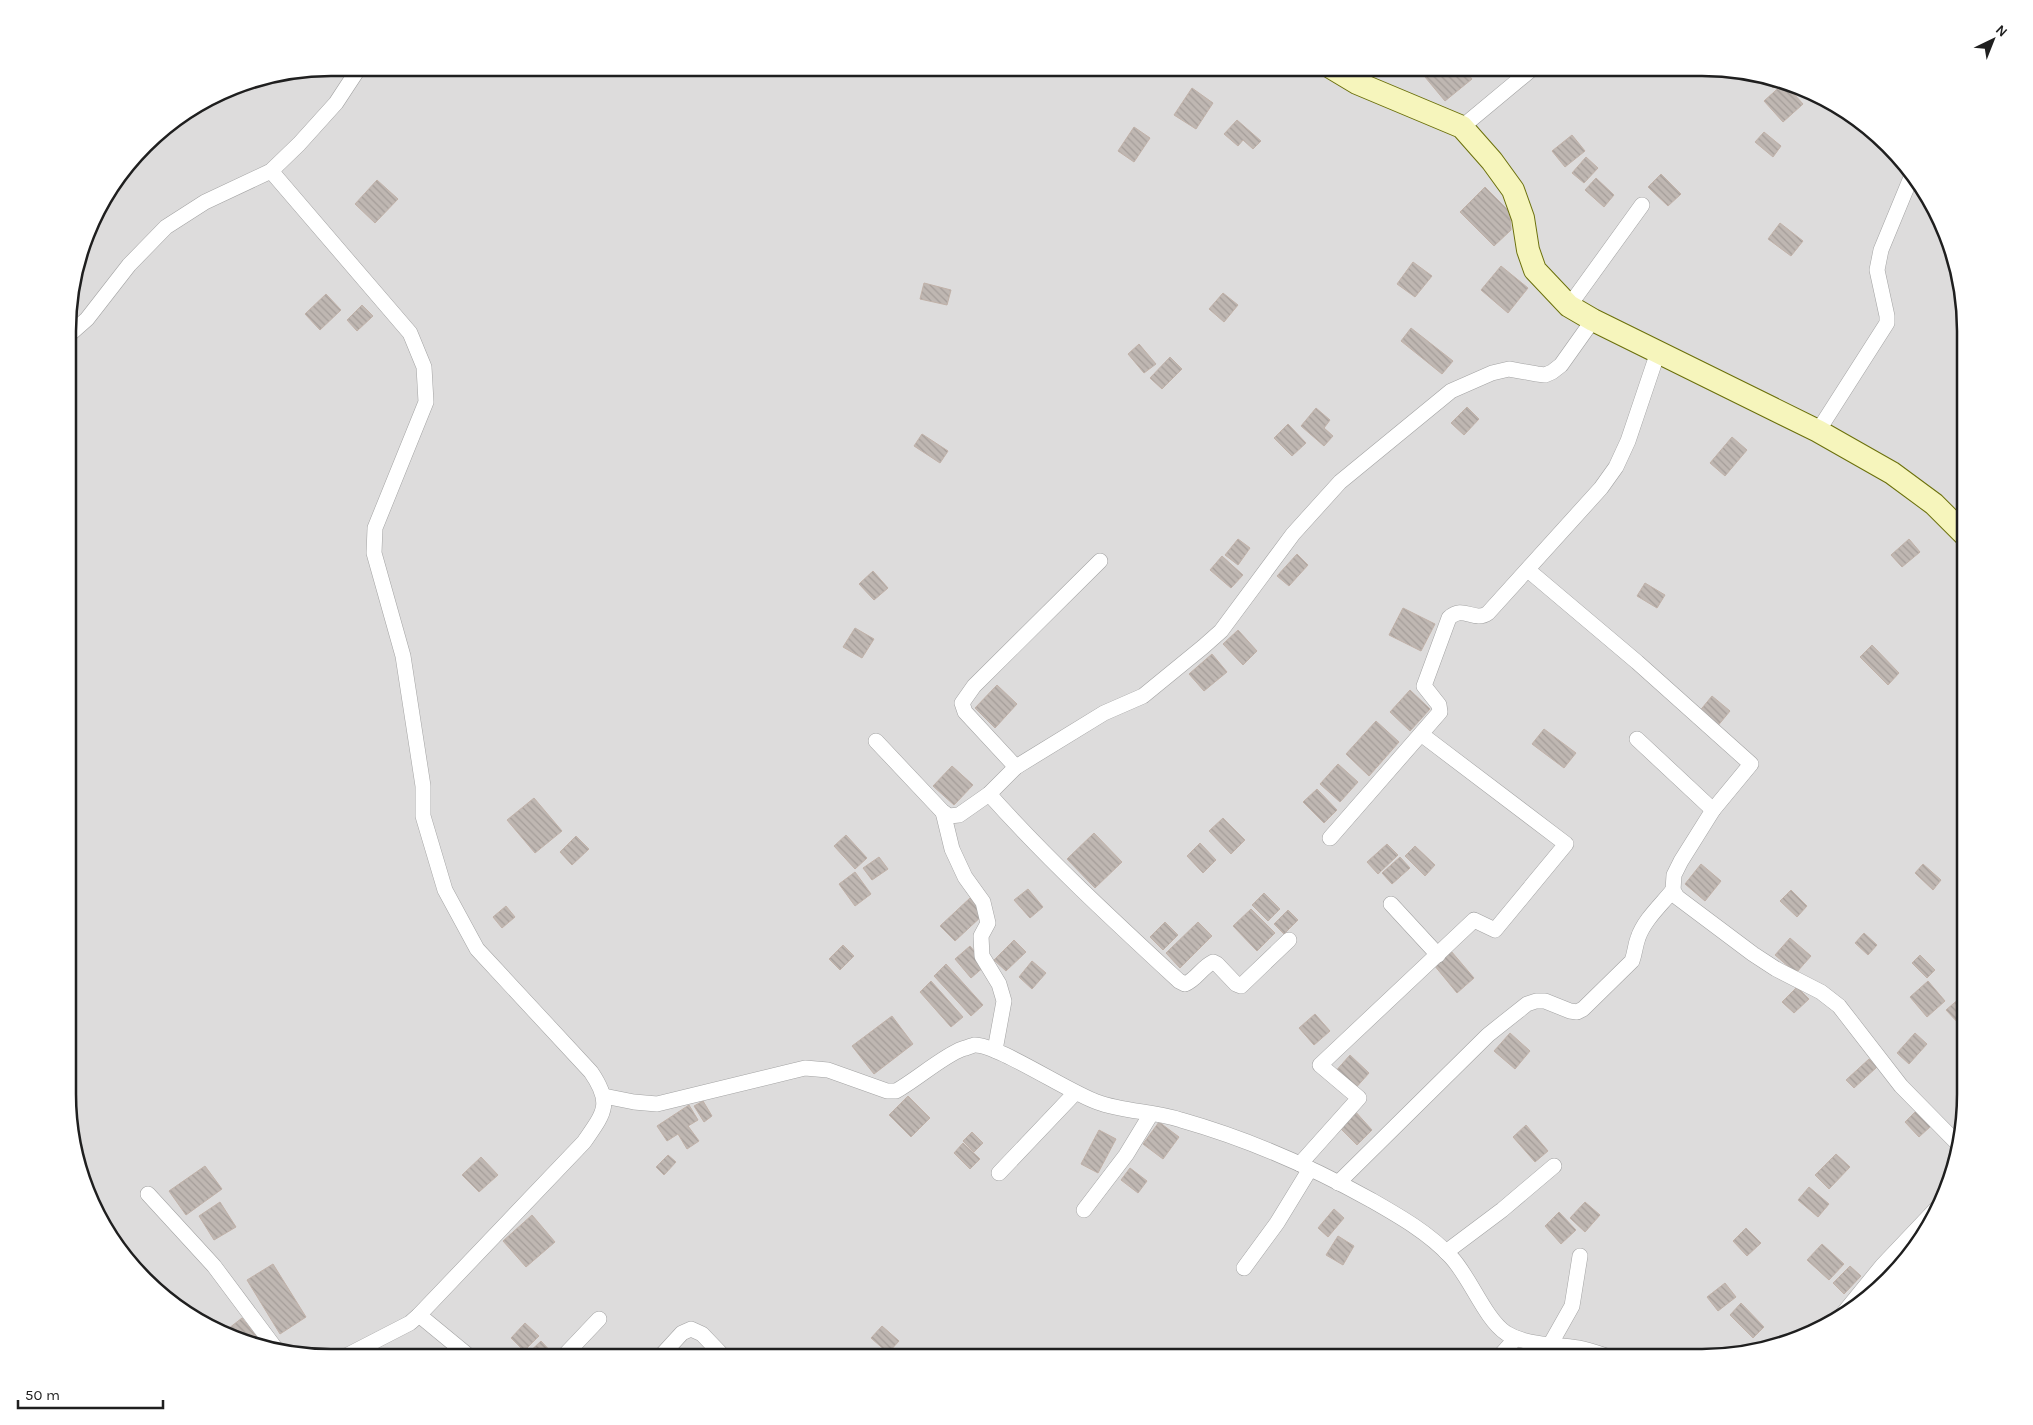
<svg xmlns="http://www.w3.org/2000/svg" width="2033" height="1425" font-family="Karla,sans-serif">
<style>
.residential{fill:#dddcdc}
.building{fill:url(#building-back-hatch);stroke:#c0b1a8}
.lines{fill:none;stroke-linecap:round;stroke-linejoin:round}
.street-casing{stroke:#a3a3a3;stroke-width:16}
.secondary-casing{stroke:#6b700b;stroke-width:24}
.street{stroke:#fff;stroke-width:15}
.secondary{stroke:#f6f5bc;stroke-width:22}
.rim{fill:none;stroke:#1f1f1f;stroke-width:2.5}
</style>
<defs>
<pattern id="building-back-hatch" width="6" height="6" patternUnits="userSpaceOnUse" patternTransform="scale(1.25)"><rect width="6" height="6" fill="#bfb7b2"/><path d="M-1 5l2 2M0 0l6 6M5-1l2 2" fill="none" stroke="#a49d99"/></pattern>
</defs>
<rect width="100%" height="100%" fill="#efebe5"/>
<path class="residential" d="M 331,68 L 1719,68 L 1787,82 L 1862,122 L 1900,157 L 1938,214 L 1965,314 L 1965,1111 L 1951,1179 L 1911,1254 L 1876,1292 L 1819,1330 L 1770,1349 L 1703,1357 L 314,1357 L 246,1343 L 171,1303 L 103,1226 L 70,1128 L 70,297 L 95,214 L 157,133 L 230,87 Z"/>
<g class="building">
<path d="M 1437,68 L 1463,68 L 1472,79 L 1445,101 L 1425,77 Z"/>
<path d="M 1762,77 L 1781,80 L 1773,88 Z"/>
<path d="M 1784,83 L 1803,104 L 1783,122 L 1764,101 Z"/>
<path d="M 1192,88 L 1213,103 L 1196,129 L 1174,115 Z"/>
<path d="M 1237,120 L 1261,141 L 1253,149 L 1243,140 L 1238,146 L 1224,134 Z"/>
<path d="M 1134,127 L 1150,138 L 1134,162 L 1118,151 Z"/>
<path d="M 1764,132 L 1781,146 L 1773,157 L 1755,142 Z"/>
<path d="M 1572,135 L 1585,151 L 1565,167 L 1552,151 Z"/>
<path d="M 1586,157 L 1598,168 L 1584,183 L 1572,173 Z"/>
<path d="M 1661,174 L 1681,194 L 1668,206 L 1648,187 Z"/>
<path d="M 1596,178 L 1614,195 L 1604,207 L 1585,190 Z"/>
<path d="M 377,180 L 398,199 L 375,223 L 355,204 Z"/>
<path d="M 1485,187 L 1510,212 L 1511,230 L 1494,246 L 1460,212 Z"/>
<path d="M 1780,223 L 1803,241 L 1791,256 L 1768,239 Z"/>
<path d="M 1413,262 L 1432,276 L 1415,297 L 1397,284 Z"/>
<path d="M 1501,266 L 1528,288 L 1508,313 L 1481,290 Z"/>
<path d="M 924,283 L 951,290 L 947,305 L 920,299 Z"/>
<path d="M 1223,293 L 1238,305 L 1224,322 L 1209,309 Z"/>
<path d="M 326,294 L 341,310 L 320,330 L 305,314 Z"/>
<path d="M 362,305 L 373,316 L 357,331 L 347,320 Z"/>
<path d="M 1411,328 L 1453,361 L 1442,374 L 1401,341 Z"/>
<path d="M 1139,344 L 1156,364 L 1144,373 L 1128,354 Z"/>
<path d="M 1170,357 L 1182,369 L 1162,389 L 1150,378 Z"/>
<path d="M 1467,407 L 1479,419 L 1464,435 L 1451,423 Z"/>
<path d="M 1316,408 L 1330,420 L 1324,428 L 1333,436 L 1324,446 L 1301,426 Z"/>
<path d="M 1288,424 L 1306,443 L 1292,456 L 1274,438 Z"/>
<path d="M 922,434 L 948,451 L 940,463 L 914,446 Z"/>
<path d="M 1732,437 L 1747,450 L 1725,476 L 1710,463 Z"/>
<path d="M 1238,539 L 1250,548 L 1238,565 L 1225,555 Z"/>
<path d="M 1909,539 L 1920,552 L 1902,567 L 1891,555 Z"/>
<path d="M 1297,554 L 1308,565 L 1289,586 L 1277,576 Z"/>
<path d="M 1222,556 L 1243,575 L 1231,588 L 1210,570 Z"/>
<path d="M 873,571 L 888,588 L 874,600 L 859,584 Z"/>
<path d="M 1645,583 L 1665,595 L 1657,608 L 1637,596 Z"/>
<path d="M 1403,608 L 1435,624 L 1421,651 L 1389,635 Z"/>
<path d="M 855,628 L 874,639 L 862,658 L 843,647 Z"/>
<path d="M 1238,630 L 1257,651 L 1243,665 L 1223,644 Z"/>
<path d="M 1872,645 L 1899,673 L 1888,685 L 1860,657 Z"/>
<path d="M 1212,654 L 1227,672 L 1204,691 L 1189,674 Z"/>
<path d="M 997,685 L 1017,704 L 995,728 L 975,708 Z"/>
<path d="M 1410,690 L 1430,709 L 1410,731 L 1390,712 Z"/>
<path d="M 1712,696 L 1730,711 L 1716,728 L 1698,713 Z"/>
<path d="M 1376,721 L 1399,742 L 1369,776 L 1346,754 Z"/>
<path d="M 1544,729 L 1576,753 L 1564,768 L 1532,744 Z"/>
<path d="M 1338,764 L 1358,782 L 1340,802 L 1320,784 Z"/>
<path d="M 952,766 L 973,785 L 954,805 L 933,786 Z"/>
<path d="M 1317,789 L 1337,810 L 1324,823 L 1303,802 Z"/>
<path d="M 534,798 L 562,831 L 535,853 L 507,820 Z"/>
<path d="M 1223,818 L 1245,840 L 1231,854 L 1209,831 Z"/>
<path d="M 1094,833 L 1122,862 L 1095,888 L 1067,859 Z"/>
<path d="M 846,835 L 867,858 L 855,869 L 834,846 Z"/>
<path d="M 576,836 L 589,849 L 572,865 L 560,852 Z"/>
<path d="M 1200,843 L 1216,860 L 1203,873 L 1187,856 Z"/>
<path d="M 1387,844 L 1398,855 L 1378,874 L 1367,862 Z"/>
<path d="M 1415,846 L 1435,865 L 1425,876 L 1405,856 Z"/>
<path d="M 879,857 L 888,869 L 872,880 L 863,868 Z"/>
<path d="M 1400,857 L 1410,868 L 1392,884 L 1382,873 Z"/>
<path d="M 1701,864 L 1721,881 L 1705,901 L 1685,884 Z"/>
<path d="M 1923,864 L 1941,880 L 1933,890 L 1915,873 Z"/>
<path d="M 855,872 L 871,894 L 855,906 L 839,884 Z"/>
<path d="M 1028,889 L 1043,907 L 1030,918 L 1014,900 Z"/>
<path d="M 1791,890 L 1807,906 L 1797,917 L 1780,901 Z"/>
<path d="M 1264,893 L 1280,909 L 1268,921 L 1252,905 Z"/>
<path d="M 970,898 L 984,914 L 955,941 L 940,926 Z"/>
<path d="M 506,906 L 515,917 L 502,928 L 493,917 Z"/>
<path d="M 1251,909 L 1275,933 L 1257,951 L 1233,926 Z"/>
<path d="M 1288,910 L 1298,920 L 1284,934 L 1274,924 Z"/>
<path d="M 1165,922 L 1178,935 L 1163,950 L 1150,937 Z"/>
<path d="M 1198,922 L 1212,936 L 1180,968 L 1166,953 Z"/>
<path d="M 1864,933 L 1877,945 L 1868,955 L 1855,943 Z"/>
<path d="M 1790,938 L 1811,956 L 1796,973 L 1775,955 Z"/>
<path d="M 1014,940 L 1026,952 L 1006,971 L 994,960 Z"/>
<path d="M 843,945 L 854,956 L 840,970 L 829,959 Z"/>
<path d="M 970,946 L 986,965 L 971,978 L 955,959 Z"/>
<path d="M 1451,951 L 1474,978 L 1457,993 L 1434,965 Z"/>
<path d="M 1920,955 L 1935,970 L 1927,978 L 1912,963 Z"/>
<path d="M 1032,961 L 1046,973 L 1032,989 L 1019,977 Z"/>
<path d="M 946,964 L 983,1005 L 971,1016 L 934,976 Z"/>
<path d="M 931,981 L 963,1017 L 951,1027 L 920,992 Z"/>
<path d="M 1928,981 L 1945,1001 L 1927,1017 L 1910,997 Z"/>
<path d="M 1797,987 L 1809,999 L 1794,1013 L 1782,1002 Z"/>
<path d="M 1961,997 L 1965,1002 L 1965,1020 L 1960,1025 L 1946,1010 Z"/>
<path d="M 1315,1014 L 1330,1031 L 1314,1045 L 1299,1028 Z"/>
<path d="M 892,1016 L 913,1044 L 874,1074 L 852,1046 Z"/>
<path d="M 1510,1033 L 1530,1051 L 1515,1069 L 1494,1051 Z"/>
<path d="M 1915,1033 L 1927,1044 L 1909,1064 L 1897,1053 Z"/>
<path d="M 1350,1055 L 1369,1073 L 1353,1091 L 1334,1073 Z"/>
<path d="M 1869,1059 L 1877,1067 L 1854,1088 L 1846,1080 Z"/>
<path d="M 908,1096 L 930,1118 L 911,1137 L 889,1115 Z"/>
<path d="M 703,1101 L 712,1116 L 704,1122 L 694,1106 Z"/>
<path d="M 689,1105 L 698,1120 L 688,1126 L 699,1141 L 687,1149 L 678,1134 L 667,1141 L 657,1126 Z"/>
<path d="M 1353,1109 L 1372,1130 L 1357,1145 L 1337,1125 Z"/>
<path d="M 1917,1110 L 1931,1126 L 1919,1137 L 1905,1122 Z"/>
<path d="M 1159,1122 L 1179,1137 L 1163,1159 L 1143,1144 Z"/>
<path d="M 1526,1125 L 1548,1151 L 1535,1162 L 1513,1137 Z"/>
<path d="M 1099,1130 L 1116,1139 L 1098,1173 L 1081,1164 Z"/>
<path d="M 972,1132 L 983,1143 L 974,1152 L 963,1141 Z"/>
<path d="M 963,1143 L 980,1159 L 970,1169 L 954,1153 Z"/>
<path d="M 1836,1154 L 1850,1167 L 1829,1189 L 1815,1175 Z"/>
<path d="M 668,1155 L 676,1162 L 664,1175 L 656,1167 Z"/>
<path d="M 481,1157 L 498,1175 L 479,1192 L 462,1175 Z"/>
<path d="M 205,1166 L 222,1189 L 186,1215 L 169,1191 Z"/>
<path d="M 1130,1168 L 1147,1181 L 1138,1193 L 1121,1180 Z"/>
<path d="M 1809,1187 L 1829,1204 L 1818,1217 L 1798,1200 Z"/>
<path d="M 220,1202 L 236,1227 L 214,1240 L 199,1216 Z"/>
<path d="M 1585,1202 L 1600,1215 L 1585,1232 L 1570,1218 Z"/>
<path d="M 1334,1209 L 1344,1218 L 1328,1237 L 1318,1228 Z"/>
<path d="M 1559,1212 L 1576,1230 L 1561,1244 L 1545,1226 Z"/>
<path d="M 532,1215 L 555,1242 L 526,1267 L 503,1241 Z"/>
<path d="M 1746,1228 L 1761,1243 L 1747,1256 L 1733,1241 Z"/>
<path d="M 1338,1236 L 1354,1246 L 1343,1265 L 1326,1255 Z"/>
<path d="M 1919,1239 L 1911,1254 L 1911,1255 L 1907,1251 Z"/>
<path d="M 1822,1244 L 1844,1264 L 1829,1280 L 1807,1260 Z"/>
<path d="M 273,1264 L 306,1317 L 280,1334 L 247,1280 Z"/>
<path d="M 1850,1266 L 1861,1276 L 1844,1294 L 1833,1283 Z"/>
<path d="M 1725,1283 L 1736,1297 L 1718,1311 L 1707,1297 Z"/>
<path d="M 1741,1303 L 1764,1327 L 1753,1338 L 1730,1315 Z"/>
<path d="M 242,1318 L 264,1346 L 262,1347 L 246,1343 L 224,1332 Z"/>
<path d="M 525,1323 L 539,1336 L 524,1351 L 511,1338 Z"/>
<path d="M 882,1326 L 899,1341 L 888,1353 L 871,1338 Z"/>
<path d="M 541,1341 L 554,1355 L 552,1357 L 524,1357 Z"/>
</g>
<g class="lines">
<g class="street-casing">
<g id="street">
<path d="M 1462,127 L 1533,68"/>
<path d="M 271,171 L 410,333 L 424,367 L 426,402 L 375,528 L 374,553 L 403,656 L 423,786 L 423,816 L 445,890 L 477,949 L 591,1072 C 613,1104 604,1113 584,1142 L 419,1315 L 410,1323 L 344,1357"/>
<path d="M 1569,306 L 1642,205"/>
<path d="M 70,334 L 87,319 L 129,265 L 166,227 L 205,202 L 271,171 L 299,144 L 336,103 L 359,68"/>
<path d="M 1818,431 L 1887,323 L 1887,316 L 1877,270 L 1881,250 L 1912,175"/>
<path d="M 1528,570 L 1637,662 L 1751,764 L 1713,810 L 1681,861 L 1674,875 L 1673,890 L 1677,897 L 1753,954 L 1776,969 L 1821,992 L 1839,1006 L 1901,1086 L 1958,1144"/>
<path d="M 1637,739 L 1713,810"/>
<path d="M 876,741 L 942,811 L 949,816 L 959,815 L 989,794 L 1016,767 L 1104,713 L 1143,696 L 1203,647 L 1221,631 L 1293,534 L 1340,482 L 1451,391 L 1492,373 L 1509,369 L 1537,374 L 1545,375 L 1552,372 L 1561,365 L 1593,320"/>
<path d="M 1016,767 L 965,712 L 962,703 L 974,686 L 1100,561"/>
<path d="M 989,794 C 1048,860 1113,920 1179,981 L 1185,984 C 1196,980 1202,967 1213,962 L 1217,964 L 1236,984 L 1241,986 L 1289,940"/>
<path d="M 943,812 L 952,849 L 965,877 L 983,902 L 988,923 L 981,936 L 982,956 L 999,984 L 1004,1001 L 995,1050"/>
<path d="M 1330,838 L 1440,712 L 1439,705 L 1424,686 L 1449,618 C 1463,604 1474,623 1488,613 L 1601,488 L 1616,467 L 1628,441 L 1658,352"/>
<path d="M 1391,904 L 1438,955"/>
<path d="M 604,1096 L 634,1102 L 657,1104 L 805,1068 L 828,1070 L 887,1091 L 896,1091 C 916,1080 943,1056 962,1049 C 966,1048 971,1046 974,1045 C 995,1043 1070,1093 1097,1102 C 1124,1112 1154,1111 1181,1120 C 1248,1139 1310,1166 1371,1200 C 1399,1216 1429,1233 1451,1257 C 1470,1277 1485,1319 1506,1333 C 1527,1346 1555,1344 1578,1348 C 1589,1350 1600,1354 1610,1357"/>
<path d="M 1300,1164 L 1359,1098 L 1320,1065 L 1474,920 L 1495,930 L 1566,844 L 1421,734"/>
<path d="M 999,1173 L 1075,1093"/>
<path d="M 1338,1183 L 1488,1035 L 1527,1004 L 1536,1001 L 1545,1001 L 1570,1011 L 1577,1012 L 1583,1009 L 1632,961 C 1635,953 1635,946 1638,938 C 1644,920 1661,905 1673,890"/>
<path d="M 148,1194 L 214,1266 L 276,1349"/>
<path d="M 1084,1210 L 1126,1155 L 1151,1114"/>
<path d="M 1446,1252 L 1502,1210 L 1554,1166"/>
<path d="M 1244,1268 L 1277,1223 L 1310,1169"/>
<path d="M 419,1315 L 470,1357"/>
<path d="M 1842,1315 L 1882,1266 L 1936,1209"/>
<path d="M 1818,1331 L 1831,1322"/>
<path d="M 1550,1345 L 1572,1306 L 1580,1256"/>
<path d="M 563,1357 L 599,1319"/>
<path d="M 660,1357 L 682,1333 L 691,1329 L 702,1334 L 724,1357"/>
<path d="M 1499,1357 L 1516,1338"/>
</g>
</g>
<g class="secondary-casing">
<path id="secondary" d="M 1332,68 L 1357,83 L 1462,127 L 1492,161 L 1513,190 L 1523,218 L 1528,250 L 1535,270 L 1569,306 L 1593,320 L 1818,431 L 1892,473 L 1934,504 L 1965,535"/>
</g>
<use href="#street" class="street"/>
<use href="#secondary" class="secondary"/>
</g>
<path d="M0 0H2033V1425H0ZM331 76H1702A255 255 0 0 1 1957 331V1094A255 255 0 0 1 1702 1349H331A255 255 0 0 1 76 1094V331A255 255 0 0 1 331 76Z" fill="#fff" fill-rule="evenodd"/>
<path class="rim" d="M331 76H1702A255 255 0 0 1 1957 331V1094A255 255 0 0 1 1702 1349H331A255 255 0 0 1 76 1094V331A255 255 0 0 1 331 76Z"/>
<g transform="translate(1993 40) rotate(43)" stroke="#ffffff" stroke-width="4" paint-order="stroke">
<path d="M0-4L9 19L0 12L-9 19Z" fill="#1f1f1f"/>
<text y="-8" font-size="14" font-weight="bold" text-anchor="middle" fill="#1f1f1f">N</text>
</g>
<path d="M18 1400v8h145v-8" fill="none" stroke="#1f1f1f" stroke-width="2.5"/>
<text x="25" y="1400" font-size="15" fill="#1f1f1f" stroke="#ffffff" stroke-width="4" paint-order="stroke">50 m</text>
</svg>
